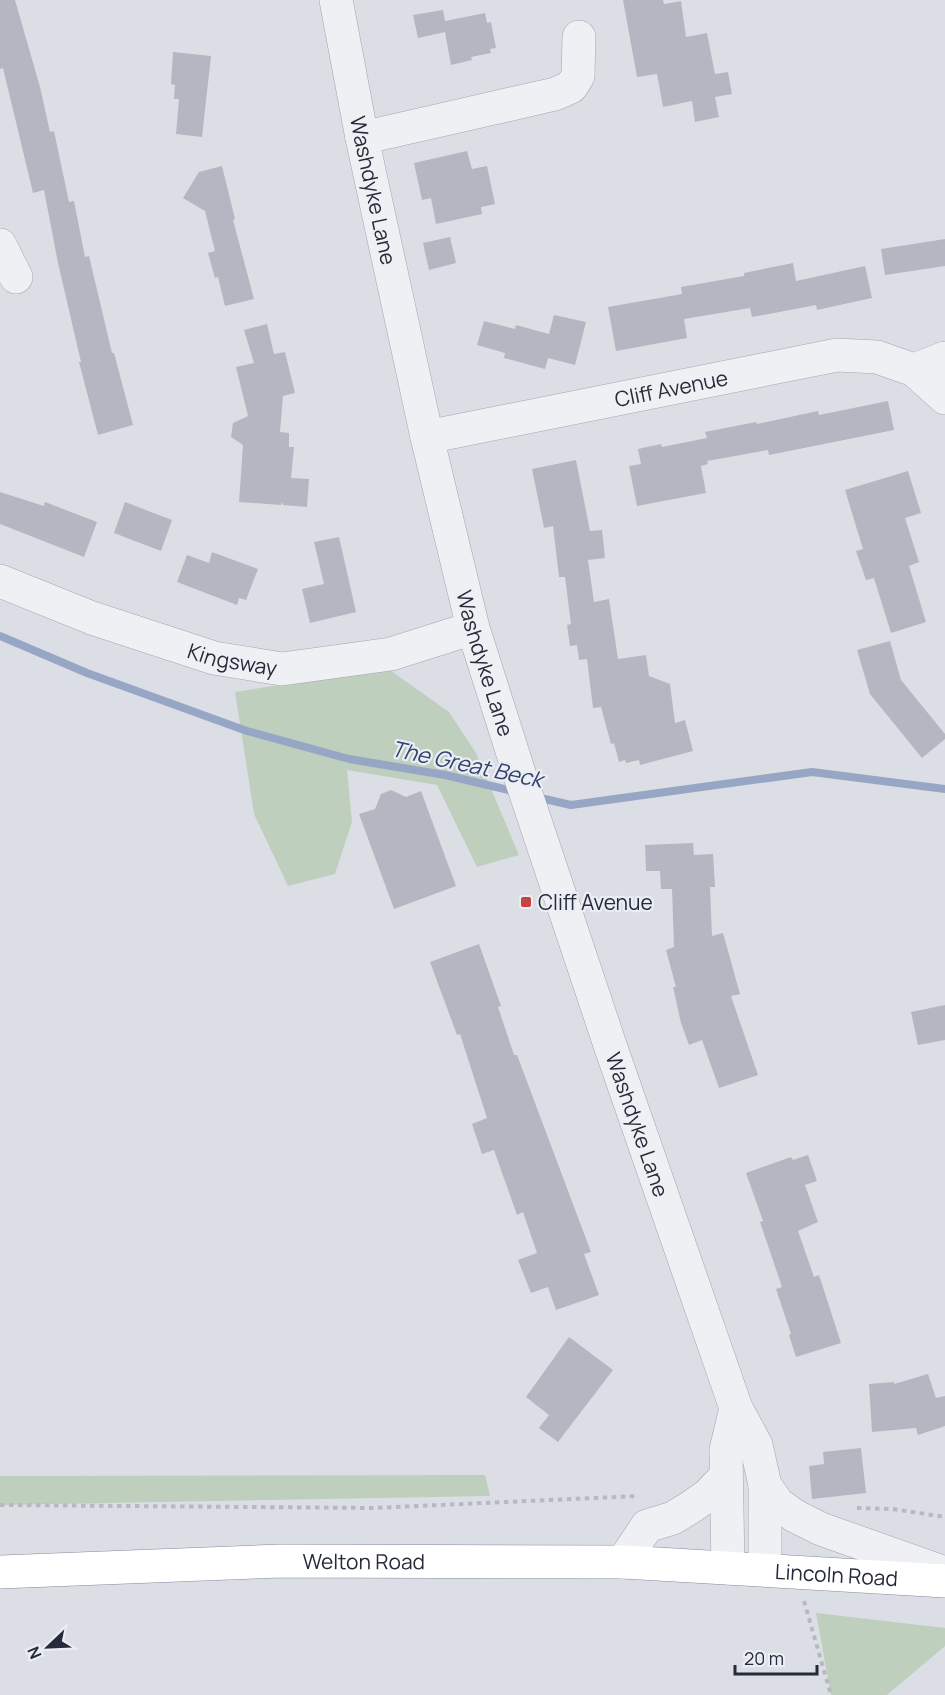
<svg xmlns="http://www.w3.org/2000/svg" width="945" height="1695" font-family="Manrope,sans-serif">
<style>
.green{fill:#bfcfbd}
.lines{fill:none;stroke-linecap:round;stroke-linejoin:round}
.stream{stroke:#98a6c5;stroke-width:8}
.building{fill:#b4b7c2}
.minor-casing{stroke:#a2a5af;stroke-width:34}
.highway-casing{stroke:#848a9c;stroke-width:34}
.path{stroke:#b6b9c0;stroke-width:4;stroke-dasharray:4.5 4.5;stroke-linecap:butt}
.minor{stroke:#eef0f4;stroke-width:33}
.highway{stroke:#fff;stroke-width:33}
.poi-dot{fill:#c84443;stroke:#ebedf4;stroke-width:2}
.labels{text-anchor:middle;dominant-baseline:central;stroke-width:4.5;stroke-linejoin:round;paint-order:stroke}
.street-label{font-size:21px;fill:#262b3b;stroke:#ebedf4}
.poi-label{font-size:21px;fill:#262b3b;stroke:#ebedf4;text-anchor:start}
.water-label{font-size:22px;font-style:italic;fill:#32436d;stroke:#ebedf4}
</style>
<rect width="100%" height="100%" fill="#dcdee6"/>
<g class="green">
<path d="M 387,668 L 449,712 L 476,753 L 519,855 L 477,867 L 437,785 L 347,770 L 352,822 L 335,874 L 288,886 L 254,814 L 235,692 Z"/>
<path d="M 485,1475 L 490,1496 L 0,1505 L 0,1476 Z"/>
<path d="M 816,1613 L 945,1628 L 945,1646 L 887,1695 L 831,1695 Z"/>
</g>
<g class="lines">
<g class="stream">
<path d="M 0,636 L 87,673 L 247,731 L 349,759 L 445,775 L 517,792"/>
<path d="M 536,797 L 571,805 L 812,772 L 945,789"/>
</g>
</g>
<g class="building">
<path d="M 0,0 L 15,0 L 40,87 L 50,132 L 54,131 L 69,202 L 74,201 L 85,257 L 89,256 L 112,353 L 114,353 L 133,425 L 98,435 L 79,362 L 81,362 L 58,263 L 44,190 L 33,193 L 3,68 L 0,69 Z"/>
<path d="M 623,0 L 663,0 L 664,4 L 681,1 L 686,37 L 707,33 L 715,74 L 728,72 L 732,94 L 715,97 L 719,117 L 695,122 L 692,101 L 663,107 L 657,74 L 637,77 Z"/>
<path d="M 443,10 L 445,21 L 485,13 L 487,23 L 491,22 L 496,48 L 490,49 L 491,53 L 471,57 L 472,60 L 451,65 L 445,32 L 418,38 L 413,15 Z"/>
<path d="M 173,52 L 211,56 L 202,137 L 176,134 L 179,99 L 174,99 L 175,85 L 171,84 Z"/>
<path d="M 467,151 L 472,169 L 487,166 L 495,204 L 481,207 L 482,214 L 436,224 L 431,198 L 422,200 L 414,163 Z"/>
<path d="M 222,166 L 235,219 L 233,220 L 254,299 L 225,306 L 218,277 L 215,278 L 208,253 L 215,251 L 205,211 L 183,198 L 199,172 Z"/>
<path d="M 450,237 L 456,263 L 429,270 L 423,243 Z"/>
<path d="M 945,239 L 945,266 L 885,275 L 881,249 Z"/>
<path d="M 793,263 L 796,281 L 865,266 L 872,298 L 817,310 L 816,305 L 752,317 L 750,308 L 684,319 L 687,338 L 616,351 L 608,307 L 682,294 L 681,287 L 744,276 L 744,273 Z"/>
<path d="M 554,315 L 586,322 L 575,365 L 548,358 L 545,369 L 504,358 L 505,353 L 477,345 L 484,321 L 515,329 L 516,325 L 549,334 Z"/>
<path d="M 267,324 L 274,354 L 285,352 L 295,393 L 283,396 L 280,432 L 289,433 L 289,447 L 294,447 L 291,478 L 309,479 L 307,507 L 283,505 L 282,502 L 281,505 L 239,502 L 243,445 L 231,437 L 233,423 L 248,416 L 236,367 L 254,363 L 244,330 Z"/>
<path d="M 888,401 L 894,430 L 769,455 L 768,450 L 707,461 L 708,464 L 701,466 L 706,493 L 637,506 L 629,466 L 641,464 L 638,449 L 661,444 L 662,447 L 707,438 L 705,432 L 756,422 L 757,424 L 818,411 L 819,415 Z"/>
<path d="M 576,460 L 590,531 L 602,530 L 605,558 L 588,560 L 594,602 L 609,599 L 618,659 L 646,655 L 649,676 L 670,684 L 675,723 L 685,720 L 693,751 L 640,765 L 639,760 L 626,763 L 625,760 L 619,762 L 614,743 L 611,744 L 601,707 L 593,708 L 587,659 L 579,660 L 577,645 L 570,646 L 567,625 L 571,624 L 565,577 L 559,577 L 553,526 L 544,528 L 532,469 Z"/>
<path d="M 908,471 L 921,513 L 905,518 L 919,562 L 909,566 L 926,622 L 891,633 L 874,578 L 866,580 L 856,551 L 863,549 L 845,490 Z"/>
<path d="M 0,492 L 44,506 L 45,502 L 97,522 L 84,557 L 0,524 Z"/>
<path d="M 125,502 L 172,520 L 161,551 L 114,533 Z"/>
<path d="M 339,537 L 356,612 L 310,623 L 302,589 L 324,584 L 314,542 Z"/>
<path d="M 212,552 L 258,569 L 246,600 L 239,598 L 237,605 L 177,582 L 187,555 L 209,563 Z"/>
<path d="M 890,641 L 901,680 L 945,734 L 945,739 L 922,758 L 870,694 L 857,650 Z"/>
<path d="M 391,790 L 406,797 L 421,791 L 456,886 L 394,909 L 359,814 L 375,809 L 381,794 Z"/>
<path d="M 693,843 L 694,855 L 713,854 L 715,887 L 710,887 L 712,936 L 723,933 L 740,994 L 731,996 L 758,1075 L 719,1088 L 702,1040 L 689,1045 L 681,1023 L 673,987 L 676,987 L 666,950 L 674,947 L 672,889 L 661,889 L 660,871 L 646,871 L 645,845 Z"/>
<path d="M 479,944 L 501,1006 L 498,1007 L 514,1055 L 517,1055 L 591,1252 L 584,1254 L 599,1295 L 556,1310 L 548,1287 L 531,1293 L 518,1260 L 537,1253 L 523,1212 L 517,1215 L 494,1150 L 482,1154 L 472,1124 L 487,1118 L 460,1034 L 457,1035 L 430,962 Z"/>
<path d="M 945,1005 L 945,1040 L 918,1045 L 911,1012 Z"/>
<path d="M 808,1155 L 817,1181 L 805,1185 L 818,1222 L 798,1231 L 814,1277 L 819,1275 L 841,1343 L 796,1357 L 789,1335 L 791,1334 L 776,1289 L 782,1287 L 760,1222 L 763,1221 L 746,1173 L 791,1157 L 793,1160 Z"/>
<path d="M 569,1337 L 613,1370 L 558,1442 L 539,1428 L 549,1415 L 526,1397 Z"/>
<path d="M 928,1374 L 936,1398 L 945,1396 L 945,1426 L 918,1435 L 916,1428 L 872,1432 L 869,1384 L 894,1382 L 894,1384 Z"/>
<path d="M 861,1448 L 866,1493 L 812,1499 L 809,1466 L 824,1464 L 823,1452 Z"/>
</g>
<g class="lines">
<g class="minor-casing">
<g id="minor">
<path id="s1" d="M 336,0 L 362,138 L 427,437 L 473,628 L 521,779 L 610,1045 L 736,1408 L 756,1445 L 765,1485 L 765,1569"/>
<path d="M 362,138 L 555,94 L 571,87 L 578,76 L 579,37"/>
<path d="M 0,245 L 16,277"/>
<path d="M 914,370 L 945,398"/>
<path id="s2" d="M 427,437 L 837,355 L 877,357 L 914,370 L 945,358"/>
<path id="s3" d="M 0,581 L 92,618 L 214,658 L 282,669 L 391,654 L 473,628"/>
<path d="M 765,1485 L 778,1504 L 795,1516 L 821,1529 L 945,1573"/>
<path d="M 623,1562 L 647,1526 L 673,1518 L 691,1507 L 708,1495 L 725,1477"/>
<path d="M 728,1568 L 726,1450 L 736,1408"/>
</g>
</g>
<g class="highway-casing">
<g id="highway">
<path id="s4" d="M 0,1572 L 281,1561 L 623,1562 L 945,1581"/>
</g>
</g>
<g class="path">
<path d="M 0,1505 L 374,1508 L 638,1496"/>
<path d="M 857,1508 L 893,1509 L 945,1517"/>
<path d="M 804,1601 L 831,1695"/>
</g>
<use href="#minor" class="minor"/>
<use href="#highway" class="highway"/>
</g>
<rect class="poi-dot" x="520" y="896" width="12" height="12" rx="3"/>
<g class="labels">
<g class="street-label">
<text stroke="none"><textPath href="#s1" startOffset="194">Washdyke Lane</textPath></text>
<text stroke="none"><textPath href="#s2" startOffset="249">Cliff Avenue</textPath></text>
<text stroke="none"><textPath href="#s3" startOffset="246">Kingsway</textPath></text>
<text stroke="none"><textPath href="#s1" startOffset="680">Washdyke Lane</textPath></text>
<text stroke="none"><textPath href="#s1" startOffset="1166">Washdyke Lane</textPath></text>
<text stroke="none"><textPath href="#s4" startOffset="364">Welton Road</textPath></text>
<text stroke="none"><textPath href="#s4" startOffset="837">Lincoln Road</textPath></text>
</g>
<g class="poi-label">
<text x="538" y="902">Cliff Avenue</text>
</g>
<g class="water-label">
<text transform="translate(467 764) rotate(12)">The Great Beck</text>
</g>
</g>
<g transform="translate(48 1647) rotate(247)" stroke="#ebedf4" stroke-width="4.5" paint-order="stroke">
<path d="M0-4.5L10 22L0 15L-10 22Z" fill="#262b3b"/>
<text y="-9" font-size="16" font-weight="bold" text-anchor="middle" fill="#262b3b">N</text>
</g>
<path d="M735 1665v9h82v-9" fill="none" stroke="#262b3b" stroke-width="3"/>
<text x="744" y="1665" font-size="18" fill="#262b3b" stroke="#ebedf4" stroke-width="4.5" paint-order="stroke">20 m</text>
</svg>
